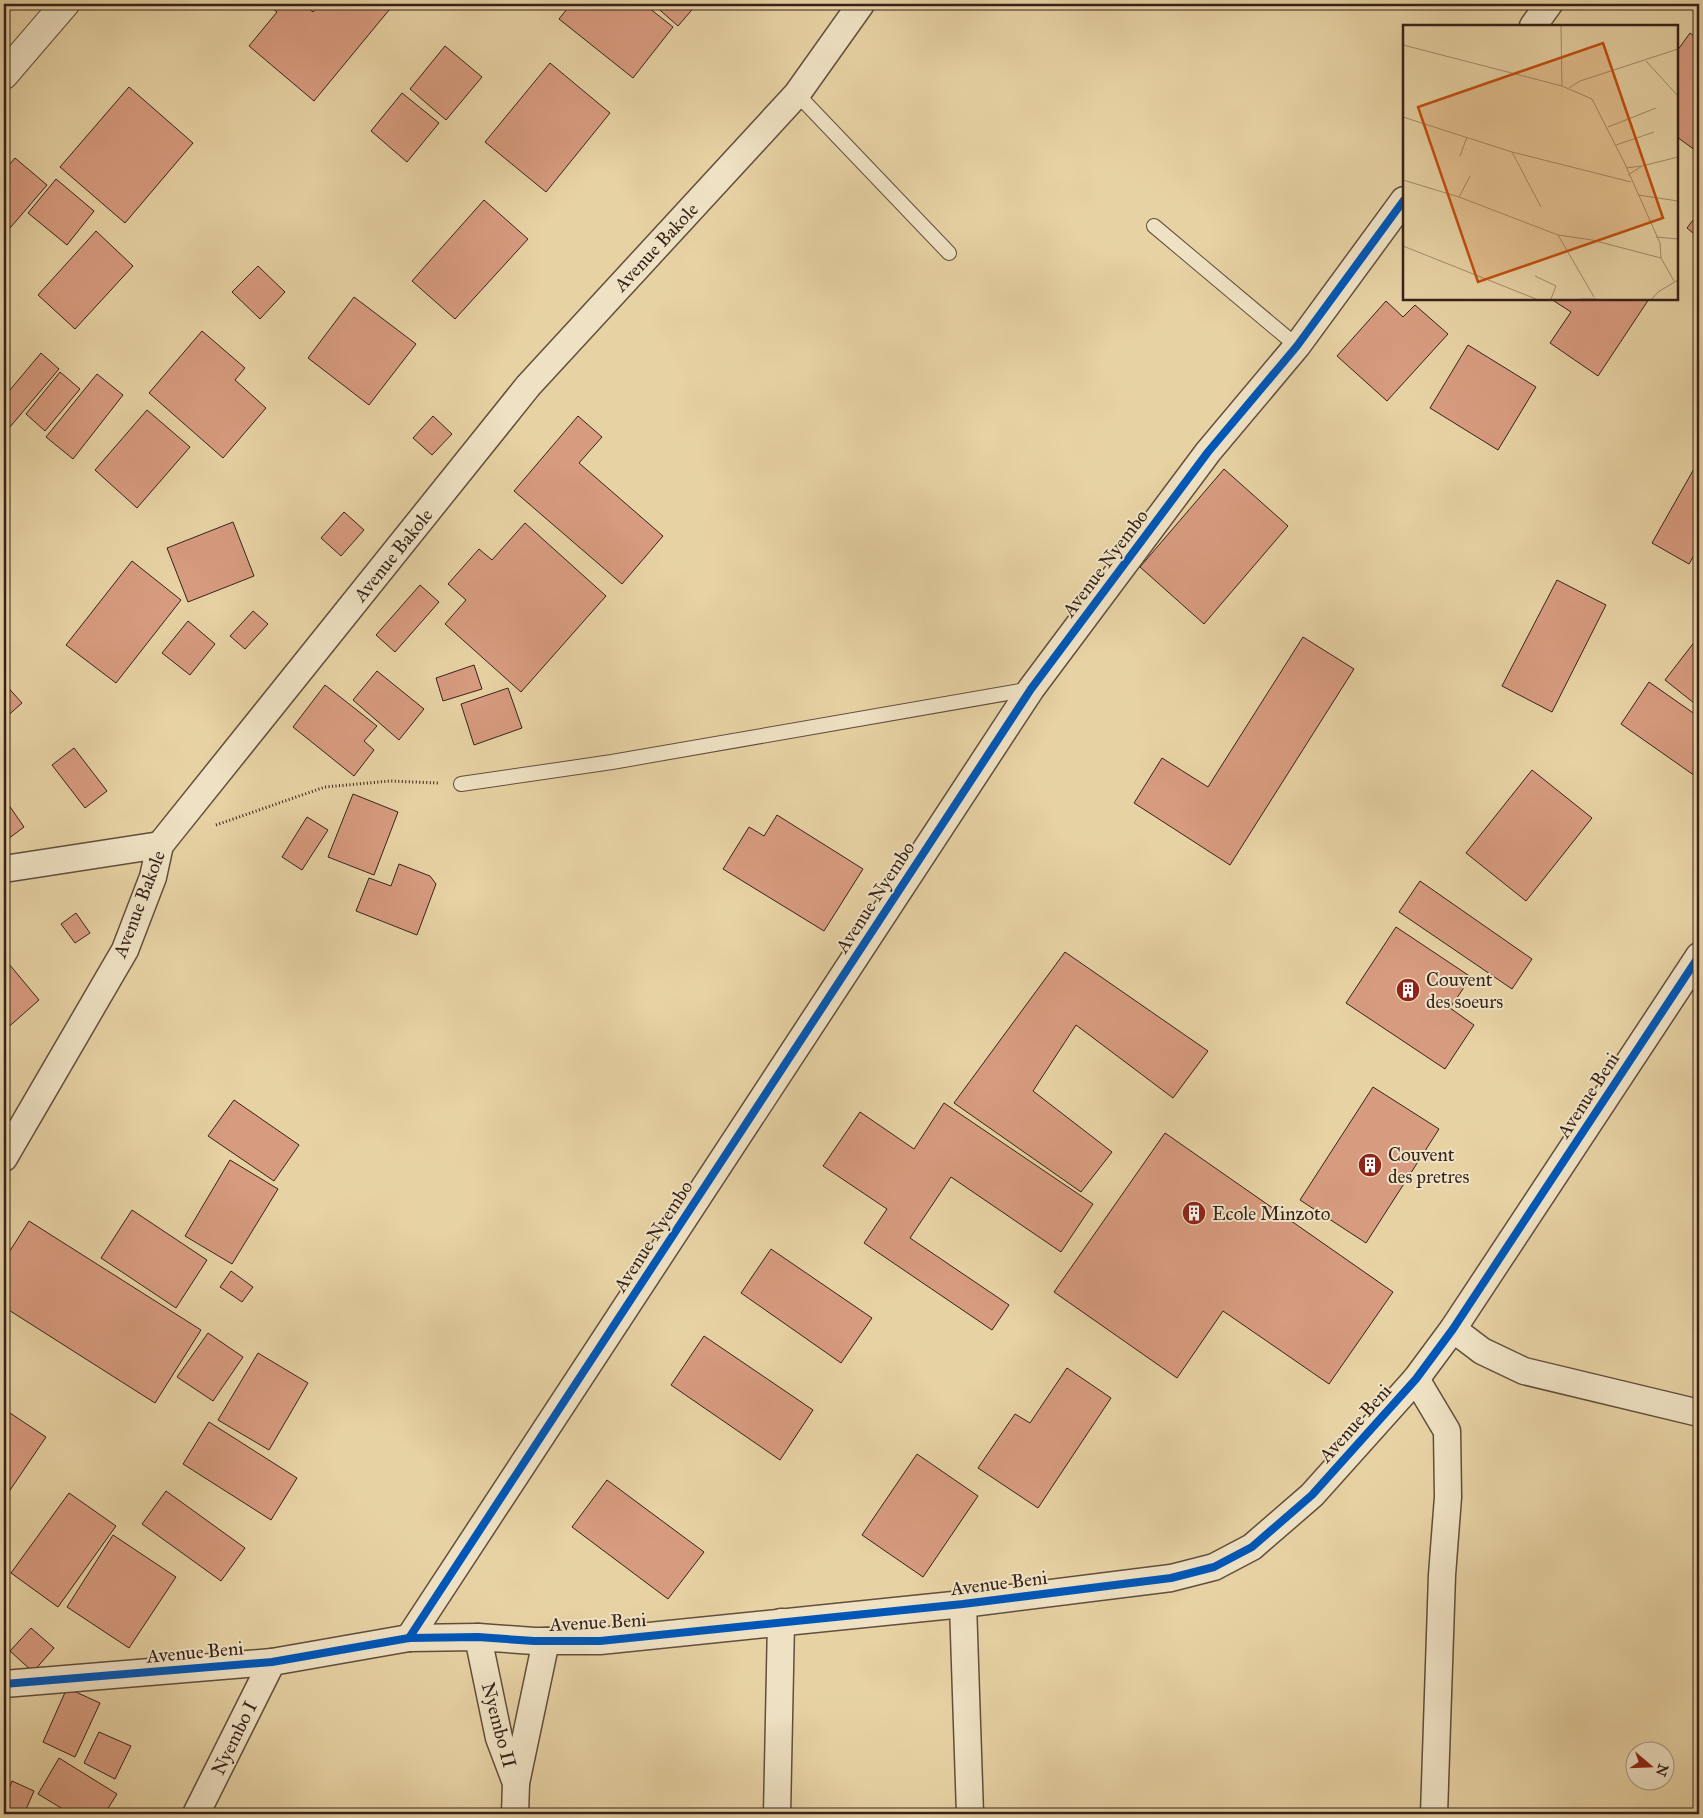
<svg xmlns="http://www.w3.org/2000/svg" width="1703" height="1818" font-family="'IM FELL Great Primer',serif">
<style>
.building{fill:#d79b7f;stroke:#36221a}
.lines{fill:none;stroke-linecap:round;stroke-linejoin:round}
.service-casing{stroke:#624e3c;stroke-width:16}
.minor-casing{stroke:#624e3c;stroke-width:29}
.tertiary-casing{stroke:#624e3c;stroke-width:30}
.path{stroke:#36221a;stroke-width:3;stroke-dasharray:1 2.5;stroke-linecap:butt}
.service{stroke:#efe2c4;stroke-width:14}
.minor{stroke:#efe2c4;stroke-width:26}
.tertiary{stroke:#efe2c4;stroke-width:28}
.cycleway-casing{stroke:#efe2c4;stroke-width:11}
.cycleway{stroke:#0057b8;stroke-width:8}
.labels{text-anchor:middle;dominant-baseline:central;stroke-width:4;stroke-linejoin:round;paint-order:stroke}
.street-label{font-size:19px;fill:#36221a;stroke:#efe2c4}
.poi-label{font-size:19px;fill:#36221a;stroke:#efe2c4;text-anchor:start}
.inset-road{fill:none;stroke:#a08c6d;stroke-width:1}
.view{fill:#c44e0f;fill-opacity:0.15;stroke:#c44e0f;stroke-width:2.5}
.inset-edge{fill:none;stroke:#36221a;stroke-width:2.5}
</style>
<rect width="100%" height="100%" fill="#e7d2a4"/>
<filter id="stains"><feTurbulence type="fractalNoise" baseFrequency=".004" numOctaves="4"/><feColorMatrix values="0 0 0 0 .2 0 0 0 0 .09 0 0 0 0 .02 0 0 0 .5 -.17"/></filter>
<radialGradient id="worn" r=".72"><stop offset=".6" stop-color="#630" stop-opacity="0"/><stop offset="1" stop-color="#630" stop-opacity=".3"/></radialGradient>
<g class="building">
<path d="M 267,4 L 303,4 L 313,12 L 320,4 L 394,4 L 314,101 L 249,46 L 277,12 Z"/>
<path d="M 571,4 L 644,4 L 673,27 L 633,78 L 559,19 Z"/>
<path d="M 653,4 L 697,4 L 678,26 Z"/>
<path d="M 1690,33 L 1699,40 L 1699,153 L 1677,137 L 1677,51 Z"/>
<path d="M 445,46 L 482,77 L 446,120 L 410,89 Z"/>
<path d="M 550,63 L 610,113 L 546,192 L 485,142 Z"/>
<path d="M 129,87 L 193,143 L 125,223 L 60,167 Z"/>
<path d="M 402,93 L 439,123 L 407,162 L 371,131 Z"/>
<path d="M 15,158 L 47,185 L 4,235 L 4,171 Z"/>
<path d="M 56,179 L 94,211 L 67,245 L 28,213 Z"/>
<path d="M 484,200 L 528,239 L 455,319 L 412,281 Z"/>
<path d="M 1699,212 L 1699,238 L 1687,228 Z"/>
<path d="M 96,231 L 133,266 L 75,329 L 38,295 Z"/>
<path d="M 258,266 L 285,292 L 260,319 L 232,292 Z"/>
<path d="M 354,297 L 416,344 L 369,405 L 308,358 Z"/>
<path d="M 1551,299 L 1649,299 L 1598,376 L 1550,343 L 1571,312 Z"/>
<path d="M 1386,301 L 1403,317 L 1415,305 L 1448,334 L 1387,401 L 1337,356 Z"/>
<path d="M 202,331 L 245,368 L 235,380 L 266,408 L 223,458 L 149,393 Z"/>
<path d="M 1468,345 L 1536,387 L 1498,450 L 1430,408 Z"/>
<path d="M 41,353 L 59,369 L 4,434 L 4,397 Z"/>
<path d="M 60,372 L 80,389 L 45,431 L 26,414 Z"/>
<path d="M 97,374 L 123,395 L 73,459 L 46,437 Z"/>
<path d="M 147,410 L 190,447 L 137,508 L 95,470 Z"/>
<path d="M 433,416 L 452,434 L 432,455 L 413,438 Z"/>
<path d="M 578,416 L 602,437 L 579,463 L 663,536 L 622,584 L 514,491 Z"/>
<path d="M 1695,467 L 1699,469 L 1699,547 L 1689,564 L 1652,543 Z"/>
<path d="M 1224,469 L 1288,526 L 1204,624 L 1140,567 Z"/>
<path d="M 344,512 L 364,530 L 341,556 L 321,538 Z"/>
<path d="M 233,522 L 254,576 L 188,602 L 167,548 Z"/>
<path d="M 525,523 L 606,596 L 521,692 L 445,624 L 466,600 L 448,584 L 479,549 L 492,560 Z"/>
<path d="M 132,561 L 181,600 L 116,683 L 66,645 Z"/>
<path d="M 1557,580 L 1606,605 L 1552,712 L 1502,686 Z"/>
<path d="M 420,585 L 439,602 L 395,652 L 376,635 Z"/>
<path d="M 253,611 L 268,624 L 245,649 L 230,636 Z"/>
<path d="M 188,621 L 215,644 L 190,675 L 162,653 Z"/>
<path d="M 1699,636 L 1699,707 L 1665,680 Z"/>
<path d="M 1303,637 L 1354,669 L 1230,865 L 1134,803 L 1162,758 L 1208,787 Z"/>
<path d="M 474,665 L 482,689 L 443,701 L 436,678 Z"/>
<path d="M 377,671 L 424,709 L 399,740 L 353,700 Z"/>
<path d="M 1649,682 L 1699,717 L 1698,778 L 1621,724 Z"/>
<path d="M 4,683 L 22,703 L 4,719 Z"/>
<path d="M 325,685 L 377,726 L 364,741 L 374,750 L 354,776 L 293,727 Z"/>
<path d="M 508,688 L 522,728 L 474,745 L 461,704 Z"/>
<path d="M 74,748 L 107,791 L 85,808 L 52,765 Z"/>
<path d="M 1532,770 L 1592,818 L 1526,901 L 1466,853 Z"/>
<path d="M 353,794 L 398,812 L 374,875 L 328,857 Z"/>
<path d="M 4,798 L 24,827 L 4,842 Z"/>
<path d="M 777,815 L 863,869 L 824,931 L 723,869 L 749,827 L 764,836 Z"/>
<path d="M 307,817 L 328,830 L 302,870 L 282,857 Z"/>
<path d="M 399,864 L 430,876 L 436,884 L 417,935 L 356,911 L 369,878 L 391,886 Z"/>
<path d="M 1420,881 L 1532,959 L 1512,989 L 1399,912 Z"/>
<path d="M 76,913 L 90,933 L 75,943 L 61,924 Z"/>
<path d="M 1396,927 L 1471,977 L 1450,1008 L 1474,1025 L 1445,1069 L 1346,1003 Z"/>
<path d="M 1065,952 L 1208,1051 L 1173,1098 L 1076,1025 L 1033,1091 L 1112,1152 L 1081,1192 L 954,1103 Z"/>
<path d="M 4,958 L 39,1000 L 4,1031 Z"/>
<path d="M 1373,1087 L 1439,1129 L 1366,1243 L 1300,1200 Z"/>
<path d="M 234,1100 L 299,1145 L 274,1181 L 208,1136 Z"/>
<path d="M 944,1103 L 1093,1204 L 1061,1252 L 951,1177 L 910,1238 L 1009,1305 L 992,1330 L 864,1243 L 887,1209 L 823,1166 L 860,1112 L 914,1149 Z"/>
<path d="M 1165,1133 L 1393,1292 L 1329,1384 L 1223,1311 L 1177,1378 L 1054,1292 Z"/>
<path d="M 230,1160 L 278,1189 L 232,1264 L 185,1236 Z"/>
<path d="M 132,1210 L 207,1260 L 176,1308 L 101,1258 Z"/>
<path d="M 29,1221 L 201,1330 L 155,1403 L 4,1307 L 4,1260 Z"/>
<path d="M 771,1249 L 872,1318 L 841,1363 L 741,1293 Z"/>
<path d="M 231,1271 L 253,1287 L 242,1302 L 220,1287 Z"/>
<path d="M 208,1333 L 243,1357 L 213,1401 L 177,1377 Z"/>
<path d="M 704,1336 L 813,1410 L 780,1460 L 671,1385 Z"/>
<path d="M 258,1353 L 308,1383 L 269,1450 L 218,1420 Z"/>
<path d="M 1067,1368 L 1111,1398 L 1038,1508 L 978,1468 L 1015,1414 L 1030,1423 Z"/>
<path d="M 4,1409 L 46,1437 L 4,1499 Z"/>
<path d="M 209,1422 L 297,1478 L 271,1520 L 183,1464 Z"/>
<path d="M 917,1454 L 978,1496 L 923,1577 L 862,1535 Z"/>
<path d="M 607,1480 L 704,1552 L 668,1599 L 572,1527 Z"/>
<path d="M 166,1491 L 245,1548 L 221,1581 L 142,1524 Z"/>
<path d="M 69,1493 L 116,1526 L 58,1607 L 11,1573 Z"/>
<path d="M 113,1535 L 176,1577 L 129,1648 L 67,1607 Z"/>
<path d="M 31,1628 L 54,1648 L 33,1672 L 10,1651 Z"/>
<path d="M 67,1688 L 100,1703 L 75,1757 L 43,1742 Z"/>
<path d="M 99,1732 L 131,1746 L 115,1779 L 84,1763 Z"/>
<path d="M 59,1758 L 117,1794 L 107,1810 L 113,1814 L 71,1814 L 38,1794 Z"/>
<path d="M 12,1781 L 34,1791 L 24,1814 L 4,1814 L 4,1801 Z"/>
</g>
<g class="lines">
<g class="service-casing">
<g id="service">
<path d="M 797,94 L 949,253"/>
<path d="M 1154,226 L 1297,346"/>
<path d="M 461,784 L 612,762 L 1031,689"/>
</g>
</g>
<g class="minor-casing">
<g id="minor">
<path d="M 1533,26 L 1549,4"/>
<path d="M 4,869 L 160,845"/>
<path d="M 4,1158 L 125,950 L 153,877 L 160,845 L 528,386 L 797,94 L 861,4"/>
<path d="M 1453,1329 L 1482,1351 L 1524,1371 L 1699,1413"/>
<path d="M 1416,1379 L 1447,1431 L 1448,1497 L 1442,1575 L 1434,1814"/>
<path d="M 963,1604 L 970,1814"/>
<path d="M 478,1637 L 499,1738 L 516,1783 L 515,1814"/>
<path d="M 409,1638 L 1031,689 L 1208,452 L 1297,346 L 1404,200"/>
<path d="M 4,1684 L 272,1662 L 409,1638 L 478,1637 L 534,1641 L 600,1641 L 963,1604 L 1171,1578 L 1214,1567 L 1252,1547 L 1312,1495 L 1416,1379 L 1453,1329 L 1699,956"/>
<path d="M 516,1783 L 546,1641"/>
<path d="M 196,1814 L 272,1662"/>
<path d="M 777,1814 L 781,1622"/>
</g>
</g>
<g class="tertiary-casing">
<path id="tertiary" d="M 4,75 L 65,4"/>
</g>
<path class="path" d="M 216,825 L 325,787 L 390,781 L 438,783"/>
<use href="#service" class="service"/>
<use href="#minor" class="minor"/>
<use href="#tertiary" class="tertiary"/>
<g class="cycleway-casing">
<g id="cycleway">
<path d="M 409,1638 L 1031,689 L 1208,452 L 1297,346 L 1404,200"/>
<path d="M 4,1684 L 272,1662 L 409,1638 L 478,1637 L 534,1641 L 600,1641 L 963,1604 L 1171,1578 L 1214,1567 L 1252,1547 L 1312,1495 L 1416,1379 L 1453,1329 L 1699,956"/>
</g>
</g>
<use href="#cycleway" class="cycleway"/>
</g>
<defs>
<g id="building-disc" transform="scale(1.25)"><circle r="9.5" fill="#8f2418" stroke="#efe2c4"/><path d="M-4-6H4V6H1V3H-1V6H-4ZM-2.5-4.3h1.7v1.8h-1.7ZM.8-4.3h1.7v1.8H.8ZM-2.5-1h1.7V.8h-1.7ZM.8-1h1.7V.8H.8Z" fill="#fff"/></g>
</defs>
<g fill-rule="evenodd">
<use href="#building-disc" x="1408" y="990"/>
<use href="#building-disc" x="1370" y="1165"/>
<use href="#building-disc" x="1194" y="1213"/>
</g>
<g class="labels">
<g class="street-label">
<text transform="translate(656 247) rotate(-47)">Avenue Bakole</text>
<text transform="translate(393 555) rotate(-51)">Avenue Bakole</text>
<text transform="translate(1105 563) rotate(-53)">Avenue Nyembo</text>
<text transform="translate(875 897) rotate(-57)">Avenue Nyembo</text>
<text transform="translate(139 904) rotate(-69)">Avenue Bakole</text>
<text transform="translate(1588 1095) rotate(-57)">Avenue Beni</text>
<text transform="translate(653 1236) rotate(-57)">Avenue Nyembo</text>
<text transform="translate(1355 1423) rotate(-48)">Avenue Beni</text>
<text transform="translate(999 1583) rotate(-7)">Avenue Beni</text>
<text transform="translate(598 1622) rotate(-3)">Avenue Beni</text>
<text transform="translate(195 1652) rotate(-5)">Avenue Beni</text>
<text transform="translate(499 1725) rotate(75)">Nyembo II</text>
<text transform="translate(234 1738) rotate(-64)">Nyembo I</text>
</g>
<g class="poi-label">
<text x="1426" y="979">Couvent<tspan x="1426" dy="22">des soeurs</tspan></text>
<text x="1388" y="1154">Couvent<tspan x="1388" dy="22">des pretres</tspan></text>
<text x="1212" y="1213">Ecole Minzoto</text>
</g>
</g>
<g transform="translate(1403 25)">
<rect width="275" height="275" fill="#e7d2a4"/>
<path class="inset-road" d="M 158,1 L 159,61M 0,20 L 159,61 L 189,74 L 221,137 L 257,218 L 258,233 L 271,256M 243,36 L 275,71M 166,63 L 177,56 L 275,24M 0,92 L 109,127 L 228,157M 205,102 L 253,83M 213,120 L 251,107M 109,127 L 138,182M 57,131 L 64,112M 223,143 L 238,141M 225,150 L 239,141 L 275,132M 0,155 L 56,172 L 155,210 L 189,215 L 258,233M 235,170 L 275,176M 56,172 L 67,151M 155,210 L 191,272M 253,212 L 275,214M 0,221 L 133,274M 132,251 L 153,261 L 148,274M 178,274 L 194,274M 249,274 L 255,267 L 275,255"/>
<path class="view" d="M 200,18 L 260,193 L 75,257 L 15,82 Z"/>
<rect width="275" height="275" class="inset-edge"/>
</g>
<rect width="1703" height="1818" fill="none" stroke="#e7d2a4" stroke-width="20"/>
<rect x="5" y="5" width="1693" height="1808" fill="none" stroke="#36221a" stroke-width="2.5"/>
<rect x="10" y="10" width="1683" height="1798" fill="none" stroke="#36221a"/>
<g transform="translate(1650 1766) rotate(109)"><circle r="24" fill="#efe2c4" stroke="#a59580"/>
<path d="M0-4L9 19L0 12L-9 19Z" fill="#8f2418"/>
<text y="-8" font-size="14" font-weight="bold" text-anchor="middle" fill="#36221a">N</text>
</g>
<rect width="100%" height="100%" filter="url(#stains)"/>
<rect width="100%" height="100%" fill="url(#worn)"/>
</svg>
